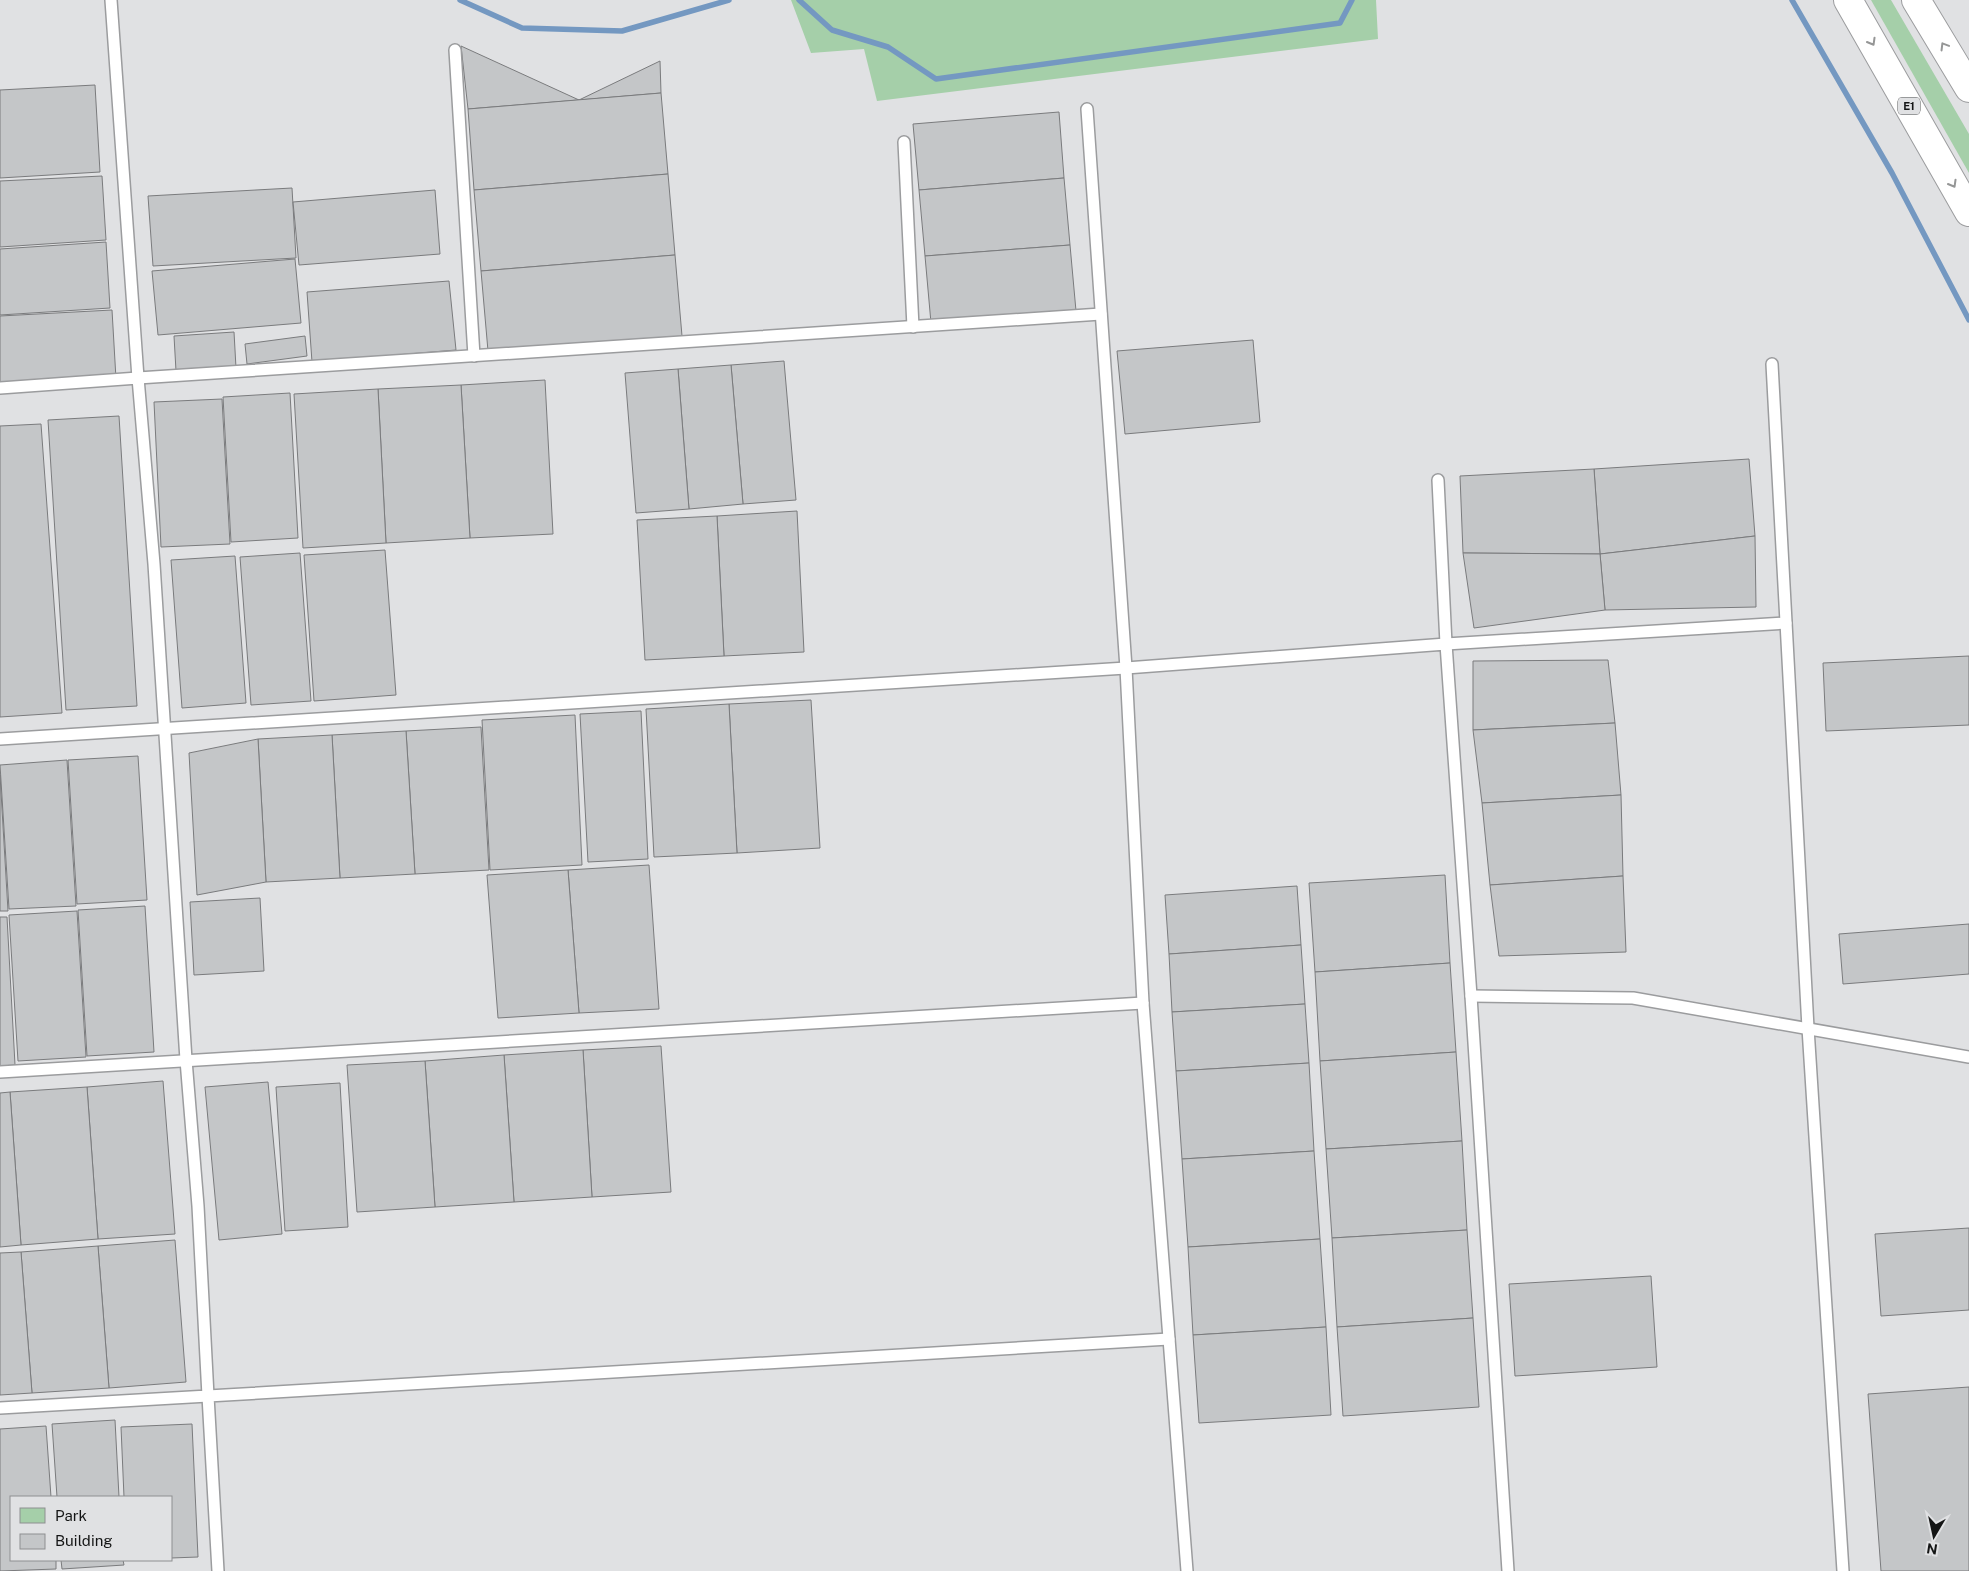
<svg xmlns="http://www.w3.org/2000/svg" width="1969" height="1571" font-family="'Public Sans',sans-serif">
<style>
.green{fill:#a5cfa9}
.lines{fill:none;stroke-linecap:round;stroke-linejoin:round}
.stream{stroke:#7498c1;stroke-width:5.5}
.building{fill:#c4c6c8;stroke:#7a7b7d}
.service-casing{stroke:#9b9c9e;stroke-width:14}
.motorway-casing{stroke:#9b9c9e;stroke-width:30}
.service{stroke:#fff;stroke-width:11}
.motorway{stroke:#fff;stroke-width:28}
.oneway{stroke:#959696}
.labels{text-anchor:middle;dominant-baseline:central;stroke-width:4.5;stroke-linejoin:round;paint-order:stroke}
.shield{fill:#e0e1e3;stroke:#515253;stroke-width:1}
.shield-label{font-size:11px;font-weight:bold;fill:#141515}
</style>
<rect width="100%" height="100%" fill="#e0e1e3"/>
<g class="green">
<path d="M 791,0 L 1376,0 L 1378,39 L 877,101 L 864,49 L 811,53 Z"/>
<path d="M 1871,0 L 1891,0 L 1969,134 L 1969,173 Z"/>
</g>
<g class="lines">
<g class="stream">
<path d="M 460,0 L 522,28 L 622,31 L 729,0"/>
<path d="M 799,0 L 832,30 L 888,47 L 936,79 L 1340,23 L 1352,0"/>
<path d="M 1792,0 L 1892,173 L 1969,320"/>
</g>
</g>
<g class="building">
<path d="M 461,46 L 579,100 L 468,109 Z"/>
<path d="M 660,61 L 661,93 L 579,100 Z"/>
<path d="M 95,85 L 100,172 L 0,178 L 0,90 Z"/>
<path d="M 661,93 L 668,174 L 474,190 L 468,109 Z"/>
<path d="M 1059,112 L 1064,178 L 919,190 L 913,124 Z"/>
<path d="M 668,174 L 675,255 L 481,271 L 474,190 Z"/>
<path d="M 102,176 L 106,240 L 0,247 L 0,181 Z"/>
<path d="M 1064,178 L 1070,245 L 925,256 L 919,190 Z"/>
<path d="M 292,188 L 296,258 L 153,266 L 148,196 Z"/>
<path d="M 435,190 L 440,254 L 299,265 L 293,202 Z"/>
<path d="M 106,242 L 110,308 L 0,315 L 0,249 Z"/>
<path d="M 1070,245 L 1076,311 L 931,323 L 925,256 Z"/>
<path d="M 675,255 L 682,336 L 488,351 L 481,271 Z"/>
<path d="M 295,259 L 301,323 L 158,335 L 152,271 Z"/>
<path d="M 449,281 L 456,350 L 312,362 L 307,292 Z"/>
<path d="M 112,310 L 116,379 L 0,386 L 0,316 Z"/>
<path d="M 234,332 L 236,368 L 176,371 L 174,336 Z"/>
<path d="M 305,336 L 307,356 L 247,364 L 245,344 Z"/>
<path d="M 1253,340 L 1260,422 L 1125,434 L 1117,351 Z"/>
<path d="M 784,361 L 796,500 L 743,504 L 731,365 Z"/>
<path d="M 731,365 L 743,504 L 689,509 L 678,369 Z"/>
<path d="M 678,369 L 689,509 L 636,513 L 625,373 Z"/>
<path d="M 545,380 L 553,534 L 470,538 L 461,385 Z"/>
<path d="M 461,385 L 470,538 L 386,543 L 378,389 Z"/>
<path d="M 378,389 L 386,543 L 303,548 L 294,394 Z"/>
<path d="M 290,393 L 298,538 L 231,542 L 223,397 Z"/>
<path d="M 222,399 L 230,544 L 161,547 L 154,402 Z"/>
<path d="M 119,416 L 137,706 L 66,710 L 48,420 Z"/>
<path d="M 41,424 L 62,713 L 0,717 L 0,426 Z"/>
<path d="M 1749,459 L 1755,536 L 1600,554 L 1594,469 Z"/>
<path d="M 1594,469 L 1600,554 L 1463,553 L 1460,476 Z"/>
<path d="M 797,511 L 804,652 L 724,656 L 717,516 Z"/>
<path d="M 717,516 L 724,656 L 645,660 L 637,520 Z"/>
<path d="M 1755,536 L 1756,607 L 1605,610 L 1600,554 Z"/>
<path d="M 385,550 L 396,695 L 314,701 L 304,555 Z"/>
<path d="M 300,553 L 311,701 L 251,705 L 240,557 Z"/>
<path d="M 1463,553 L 1600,554 L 1605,610 L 1474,628 Z"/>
<path d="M 235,556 L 246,703 L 182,708 L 171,560 Z"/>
<path d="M 1969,656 L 1969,725 L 1826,731 L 1823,663 Z"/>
<path d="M 1608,660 L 1615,723 L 1473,730 L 1473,661 Z"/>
<path d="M 811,700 L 820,848 L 737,853 L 729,704 Z"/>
<path d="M 729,704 L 737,853 L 654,857 L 646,709 Z"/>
<path d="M 641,711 L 648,859 L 588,862 L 580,714 Z"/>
<path d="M 575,715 L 582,865 L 490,870 L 482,720 Z"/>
<path d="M 1615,723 L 1621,795 L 1482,803 L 1473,730 Z"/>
<path d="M 481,727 L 489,870 L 415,874 L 406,731 Z"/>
<path d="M 406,731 L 415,874 L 340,878 L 332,735 Z"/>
<path d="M 332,735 L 340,878 L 266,882 L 258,739 Z"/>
<path d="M 258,739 L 266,882 L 197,895 L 189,753 Z"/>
<path d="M 138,756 L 147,900 L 77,904 L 68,760 Z"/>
<path d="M 67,760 L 76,906 L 9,909 L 0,765 Z"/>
<path d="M 0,775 L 8,911 L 0,911 Z"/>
<path d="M 1621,795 L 1623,876 L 1490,885 L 1482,803 Z"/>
<path d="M 649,865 L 659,1009 L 579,1013 L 568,870 Z"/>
<path d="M 568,870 L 579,1013 L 498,1018 L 487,875 Z"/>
<path d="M 1445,875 L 1450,963 L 1315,972 L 1309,883 Z"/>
<path d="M 1623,876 L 1626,952 L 1499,956 L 1490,885 Z"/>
<path d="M 1297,886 L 1301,945 L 1169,954 L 1165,895 Z"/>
<path d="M 260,898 L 264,971 L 194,975 L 190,902 Z"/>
<path d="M 145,906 L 154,1052 L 87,1056 L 78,910 Z"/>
<path d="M 77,911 L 86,1057 L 18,1061 L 9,915 Z"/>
<path d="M 0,917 L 7,917 L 15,1065 L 0,1066 Z"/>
<path d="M 1969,924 L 1969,974 L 1843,984 L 1839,934 Z"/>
<path d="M 1301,945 L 1305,1004 L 1172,1012 L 1169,954 Z"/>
<path d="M 1450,963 L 1456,1052 L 1320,1061 L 1315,972 Z"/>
<path d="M 1305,1004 L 1309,1063 L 1176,1071 L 1172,1012 Z"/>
<path d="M 661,1046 L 671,1192 L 592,1197 L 583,1050 Z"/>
<path d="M 583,1050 L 592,1197 L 514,1202 L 504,1055 Z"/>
<path d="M 1456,1052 L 1462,1141 L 1326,1149 L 1320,1061 Z"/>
<path d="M 504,1055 L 514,1202 L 435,1207 L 425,1061 Z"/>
<path d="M 425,1061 L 435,1207 L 357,1212 L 347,1065 Z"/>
<path d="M 1309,1063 L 1314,1151 L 1182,1159 L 1176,1071 Z"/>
<path d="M 163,1081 L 175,1234 L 98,1239 L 87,1087 Z"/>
<path d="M 268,1082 L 282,1234 L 219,1240 L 205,1087 Z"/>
<path d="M 340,1083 L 348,1227 L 285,1231 L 276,1087 Z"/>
<path d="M 87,1087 L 98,1239 L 21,1245 L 10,1092 Z"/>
<path d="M 10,1092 L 21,1245 L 0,1247 L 0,1093 Z"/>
<path d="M 1462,1141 L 1467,1230 L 1332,1238 L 1326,1149 Z"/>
<path d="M 1314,1151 L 1320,1239 L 1188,1247 L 1182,1159 Z"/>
<path d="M 1969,1228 L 1969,1310 L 1881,1316 L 1875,1234 Z"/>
<path d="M 1467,1230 L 1473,1318 L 1337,1327 L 1332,1238 Z"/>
<path d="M 1320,1239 L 1326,1327 L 1193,1335 L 1188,1247 Z"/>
<path d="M 175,1240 L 186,1382 L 109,1388 L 98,1246 Z"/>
<path d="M 98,1246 L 109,1388 L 32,1393 L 21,1252 Z"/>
<path d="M 21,1252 L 32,1393 L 0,1395 L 0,1253 Z"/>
<path d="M 1651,1276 L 1657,1367 L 1515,1376 L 1509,1284 Z"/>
<path d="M 1473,1318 L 1479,1407 L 1343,1416 L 1337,1327 Z"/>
<path d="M 1326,1327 L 1331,1415 L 1199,1423 L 1193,1335 Z"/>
<path d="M 1969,1387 L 1969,1571 L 1881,1571 L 1868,1394 Z"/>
<path d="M 115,1420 L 119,1497 L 57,1497 L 52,1424 Z"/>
<path d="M 192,1424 L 198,1557 L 171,1558 L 171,1497 L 124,1497 L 121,1427 Z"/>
<path d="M 46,1426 L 51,1497 L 11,1497 L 11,1560 L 56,1560 L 56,1569 L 0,1571 L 0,1429 Z"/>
<path d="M 61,1560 L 123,1560 L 124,1565 L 62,1569 Z"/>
</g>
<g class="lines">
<g class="service-casing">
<g id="service">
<path d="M 111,0 L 138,378 L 1101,314"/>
<path d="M 455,50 L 474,356"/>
<path d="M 1087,109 L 1126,668 L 1143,1003 L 1187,1571"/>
<path d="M 904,142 L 913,327"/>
<path d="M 1772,364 L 1808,1028 L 1843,1571"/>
<path d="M 0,388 L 138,378 L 154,564 L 186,1060 L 198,1206 L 208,1396 L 0,1408"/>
<path d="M 1438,480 L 1446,644 L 1786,623"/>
<path d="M 0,739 L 1126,668 L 1446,644 L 1471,996 L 1508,1571"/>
<path d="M 1471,996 L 1633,998 L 1969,1057"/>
<path d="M 0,1072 L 1143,1003"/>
<path d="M 218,1571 L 208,1396 L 1169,1339"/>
</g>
</g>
<g class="motorway-casing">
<g id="motorway">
<path d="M 1848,0 L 1969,212"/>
<path d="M 1916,0 L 1969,88"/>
</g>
</g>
<use href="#service" class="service"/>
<use href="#motorway" class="motorway"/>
</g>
<defs><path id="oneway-chevron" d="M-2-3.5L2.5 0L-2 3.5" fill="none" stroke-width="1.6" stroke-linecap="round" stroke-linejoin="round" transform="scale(1.25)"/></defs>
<g class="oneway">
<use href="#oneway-chevron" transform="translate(1872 42) rotate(60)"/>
<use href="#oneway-chevron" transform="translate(1944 46) rotate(-121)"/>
<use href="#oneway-chevron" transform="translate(1953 184) rotate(60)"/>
</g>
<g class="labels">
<rect class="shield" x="1898" y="97.5" width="22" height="17" rx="4"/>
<g class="shield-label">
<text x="1909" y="106">E1</text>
</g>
</g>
<rect x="10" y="1496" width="162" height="65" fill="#e0e1e3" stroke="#8e8f91"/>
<rect x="20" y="1508" width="25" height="15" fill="#a5cfa9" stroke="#8e8f91"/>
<text x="55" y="1521" font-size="15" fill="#141515">Park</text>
<rect x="20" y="1534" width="25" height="15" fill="#c4c6c8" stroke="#8e8f91"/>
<text x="55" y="1546" font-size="15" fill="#141515">Building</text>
<g transform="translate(1934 1536) rotate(189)" stroke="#e0e1e3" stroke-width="4" paint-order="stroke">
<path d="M0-4L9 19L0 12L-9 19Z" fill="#141515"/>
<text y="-8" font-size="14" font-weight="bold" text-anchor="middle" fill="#141515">N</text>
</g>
</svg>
